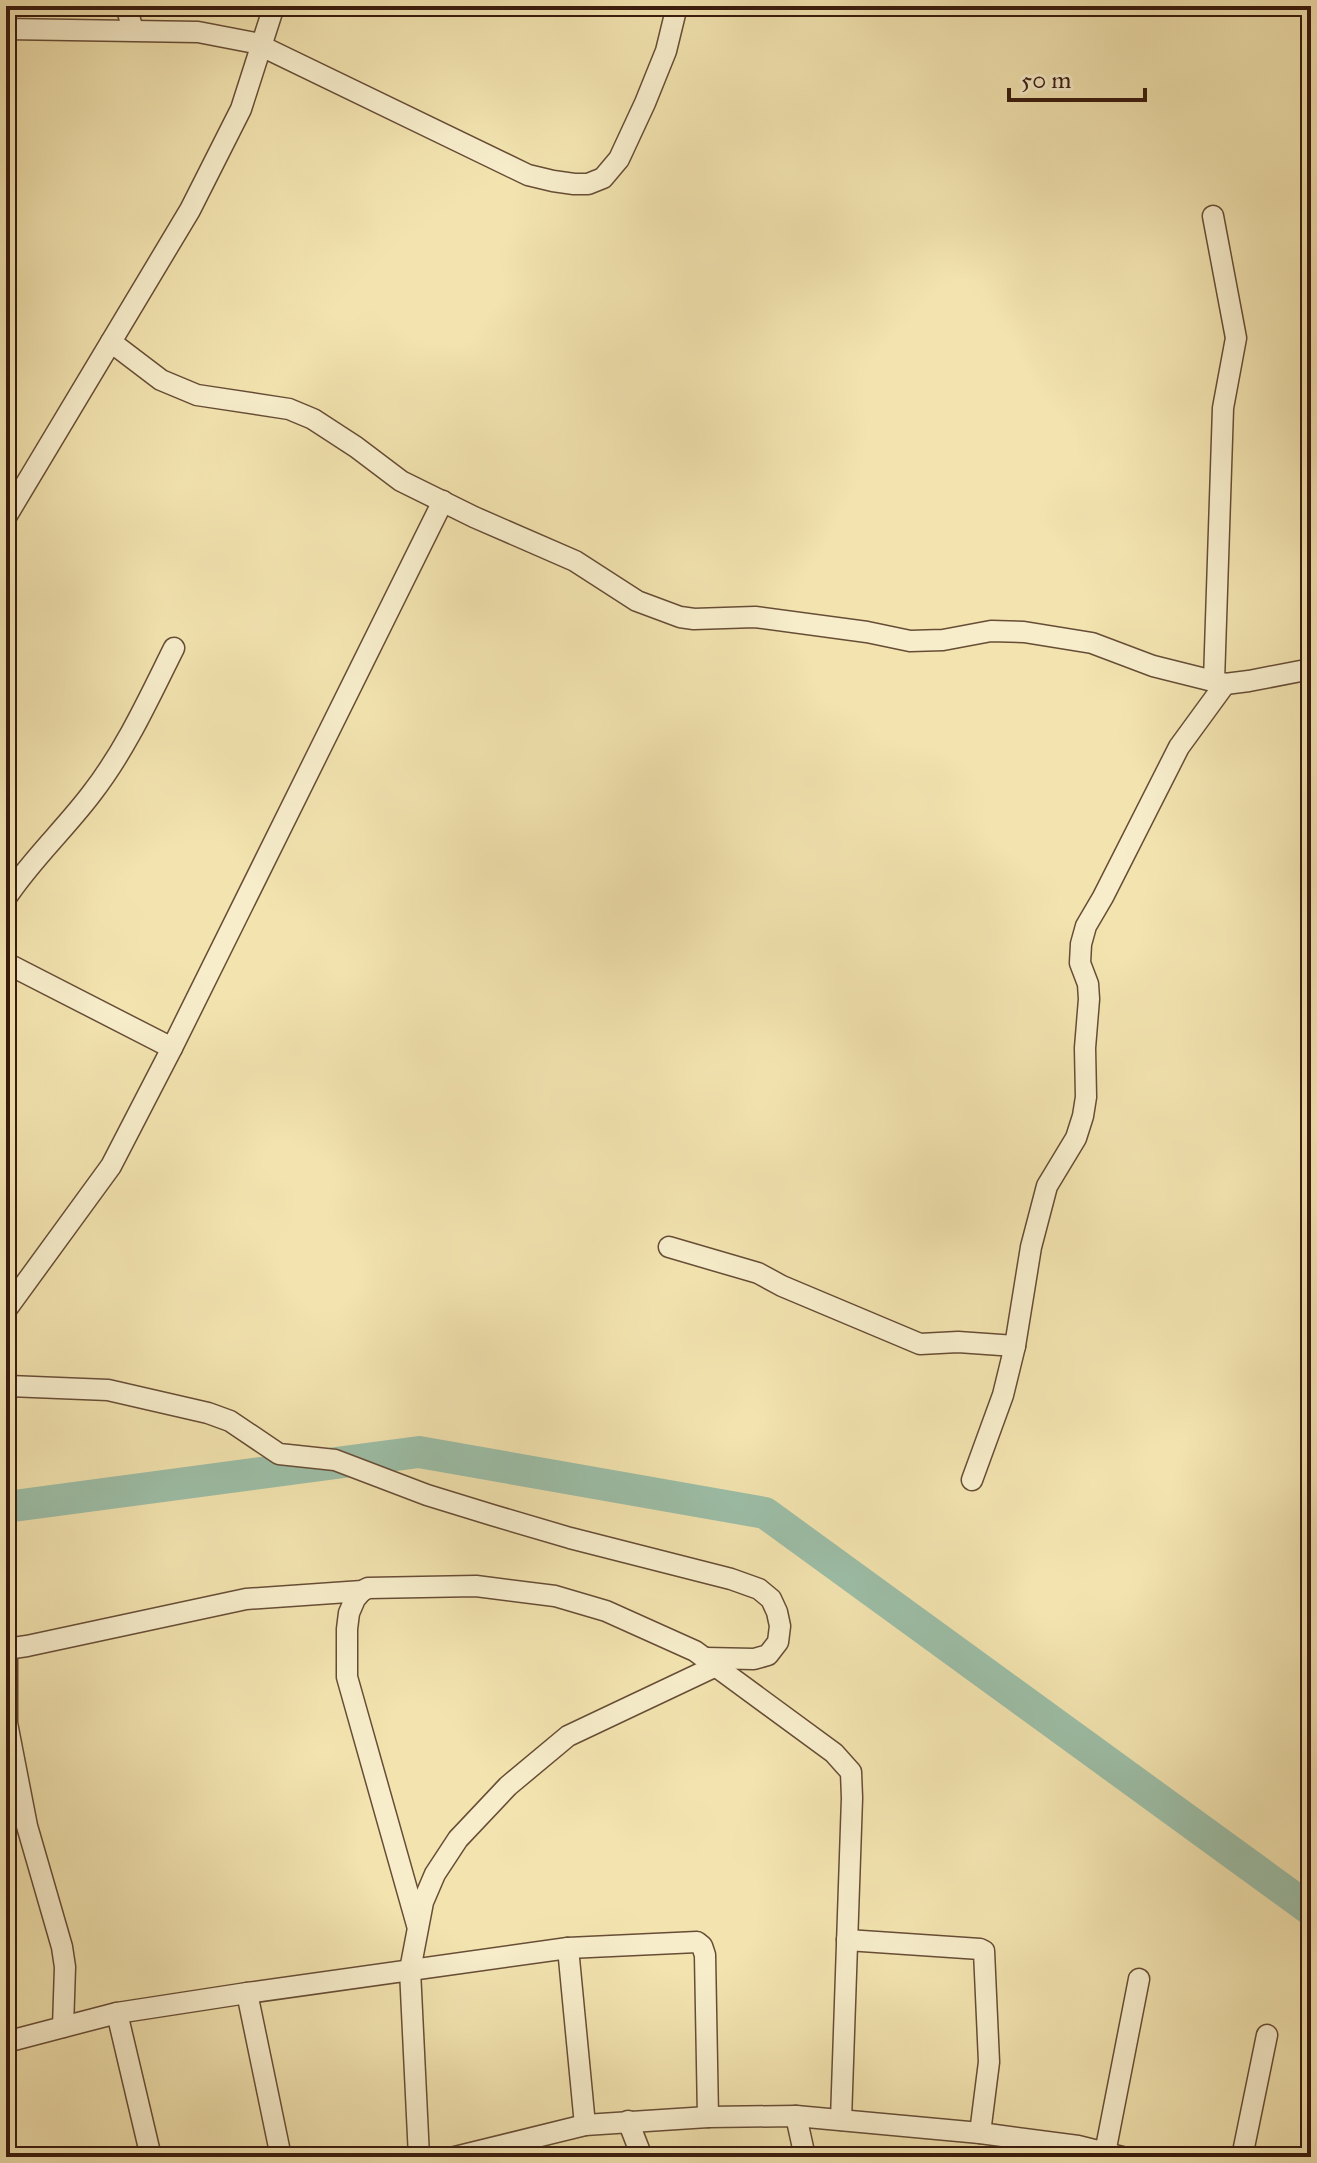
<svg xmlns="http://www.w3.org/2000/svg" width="1317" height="2163" font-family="'IM FELL Great Primer',serif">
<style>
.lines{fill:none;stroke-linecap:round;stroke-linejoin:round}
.river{stroke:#9cbea7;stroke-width:32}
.minor-casing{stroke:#674d36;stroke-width:23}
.minor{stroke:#f7edcb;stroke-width:20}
</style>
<rect width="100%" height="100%" fill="#f2e3af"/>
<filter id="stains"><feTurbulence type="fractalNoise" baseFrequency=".0025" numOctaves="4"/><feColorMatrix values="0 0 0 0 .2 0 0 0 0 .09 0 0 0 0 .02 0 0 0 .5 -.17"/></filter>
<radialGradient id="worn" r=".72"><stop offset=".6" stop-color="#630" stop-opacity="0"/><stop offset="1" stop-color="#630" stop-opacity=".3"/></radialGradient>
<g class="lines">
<path class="river" d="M 6,1507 L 419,1452 L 765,1513 L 1311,1910"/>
<g class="minor-casing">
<g id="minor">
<path d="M 126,6 L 133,30"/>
<path d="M 6,29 L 198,32 L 255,43 L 528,175 L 553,181 L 574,184 L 588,184 L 603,178 L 619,159 L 645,103 L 666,51 L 677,6"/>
<path d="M 1213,216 L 1236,338 L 1223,408 L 1214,681"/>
<path d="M 111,342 L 161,380 L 197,395 L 289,409 L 313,419 L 356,447 L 401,481 L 474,517 L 575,561 L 637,601 L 680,617 L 694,619 L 755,617 L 867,632 L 910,641 L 943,640 L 991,631 L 1024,632 L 1092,643 L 1153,666 L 1225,684 L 1249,681 L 1311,669"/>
<path d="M 6,517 L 190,210 L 241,109 L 274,6"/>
<path d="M 6,898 C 31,860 65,829 92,793 C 126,749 149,698 174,648"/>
<path d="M 6,963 L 172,1048"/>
<path d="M 669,1247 L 758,1273 L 782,1286 L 920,1344 L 958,1342 L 1015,1346"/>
<path d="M 6,1310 L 111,1166 L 172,1048 L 443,501"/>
<path d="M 6,1388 L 9,1386 L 108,1390 L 208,1413 L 230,1421 L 279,1454 L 335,1460 L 427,1495 L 492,1515 L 570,1538 L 731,1579 L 759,1589 L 771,1599 L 777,1612 L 780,1626 L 778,1642 L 768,1655 L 754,1659 L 705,1658"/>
<path d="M 972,1480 L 1003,1395 L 1015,1346 L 1031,1247 L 1047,1186 L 1076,1138 L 1083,1116 L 1086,1097 L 1085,1048 L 1089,999 L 1088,984 L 1080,963 L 1081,944 L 1086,926 L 1103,897 L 1179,747 L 1225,684"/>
<path d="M 362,1591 L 355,1599 L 349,1613 L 347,1629 L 347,1677 L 417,1925"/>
<path d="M 6,1649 L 27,1646 L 246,1599 L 362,1591 L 368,1588 L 476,1586 L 555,1596 L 606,1611 L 695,1651 L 834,1753 L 851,1772 L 852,1798 L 841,2120"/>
<path d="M 7,1649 L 7,1723 L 27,1826 L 62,1947 L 65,1967 L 63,2027"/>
<path d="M 847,1940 L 980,1949 L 984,1951 L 989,2062 L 980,2133"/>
<path d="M 568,1948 L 585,2125"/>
<path d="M 247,1993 L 281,2157"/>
<path d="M 117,2013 L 151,2157"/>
<path d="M 6,2042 L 117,2013 L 247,1993 L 568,1948 L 697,1942 L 702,1946 L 705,1955 L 708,2117"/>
<path d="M 796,2116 L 805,2157"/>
<path d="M 628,2121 L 642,2157"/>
<path d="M 1105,2153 L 1139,1979"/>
<path d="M 419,2157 L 410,1970 L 423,1902 L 435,1874 L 458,1839 L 508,1786 L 568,1736 L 716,1666"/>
<path d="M 455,2157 L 585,2125 L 708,2117 L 796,2116 L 980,2133 L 1078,2146 L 1122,2157"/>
<path d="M 1242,2157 L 1267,2035"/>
</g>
</g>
<use href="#minor" class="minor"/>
</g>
<rect width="1317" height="2163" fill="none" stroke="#f2e3af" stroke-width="32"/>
<rect x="8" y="8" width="1301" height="2147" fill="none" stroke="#391b0d" stroke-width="4"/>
<rect x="16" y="16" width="1285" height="2131" fill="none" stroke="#391b0d" stroke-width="2"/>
<path d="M1009 88v12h136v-12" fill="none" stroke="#391b0d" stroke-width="4"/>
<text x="1021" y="88" font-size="24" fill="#391b0d" stroke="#f7edcb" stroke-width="6" paint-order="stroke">50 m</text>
<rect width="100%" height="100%" filter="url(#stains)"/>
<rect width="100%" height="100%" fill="url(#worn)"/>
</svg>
